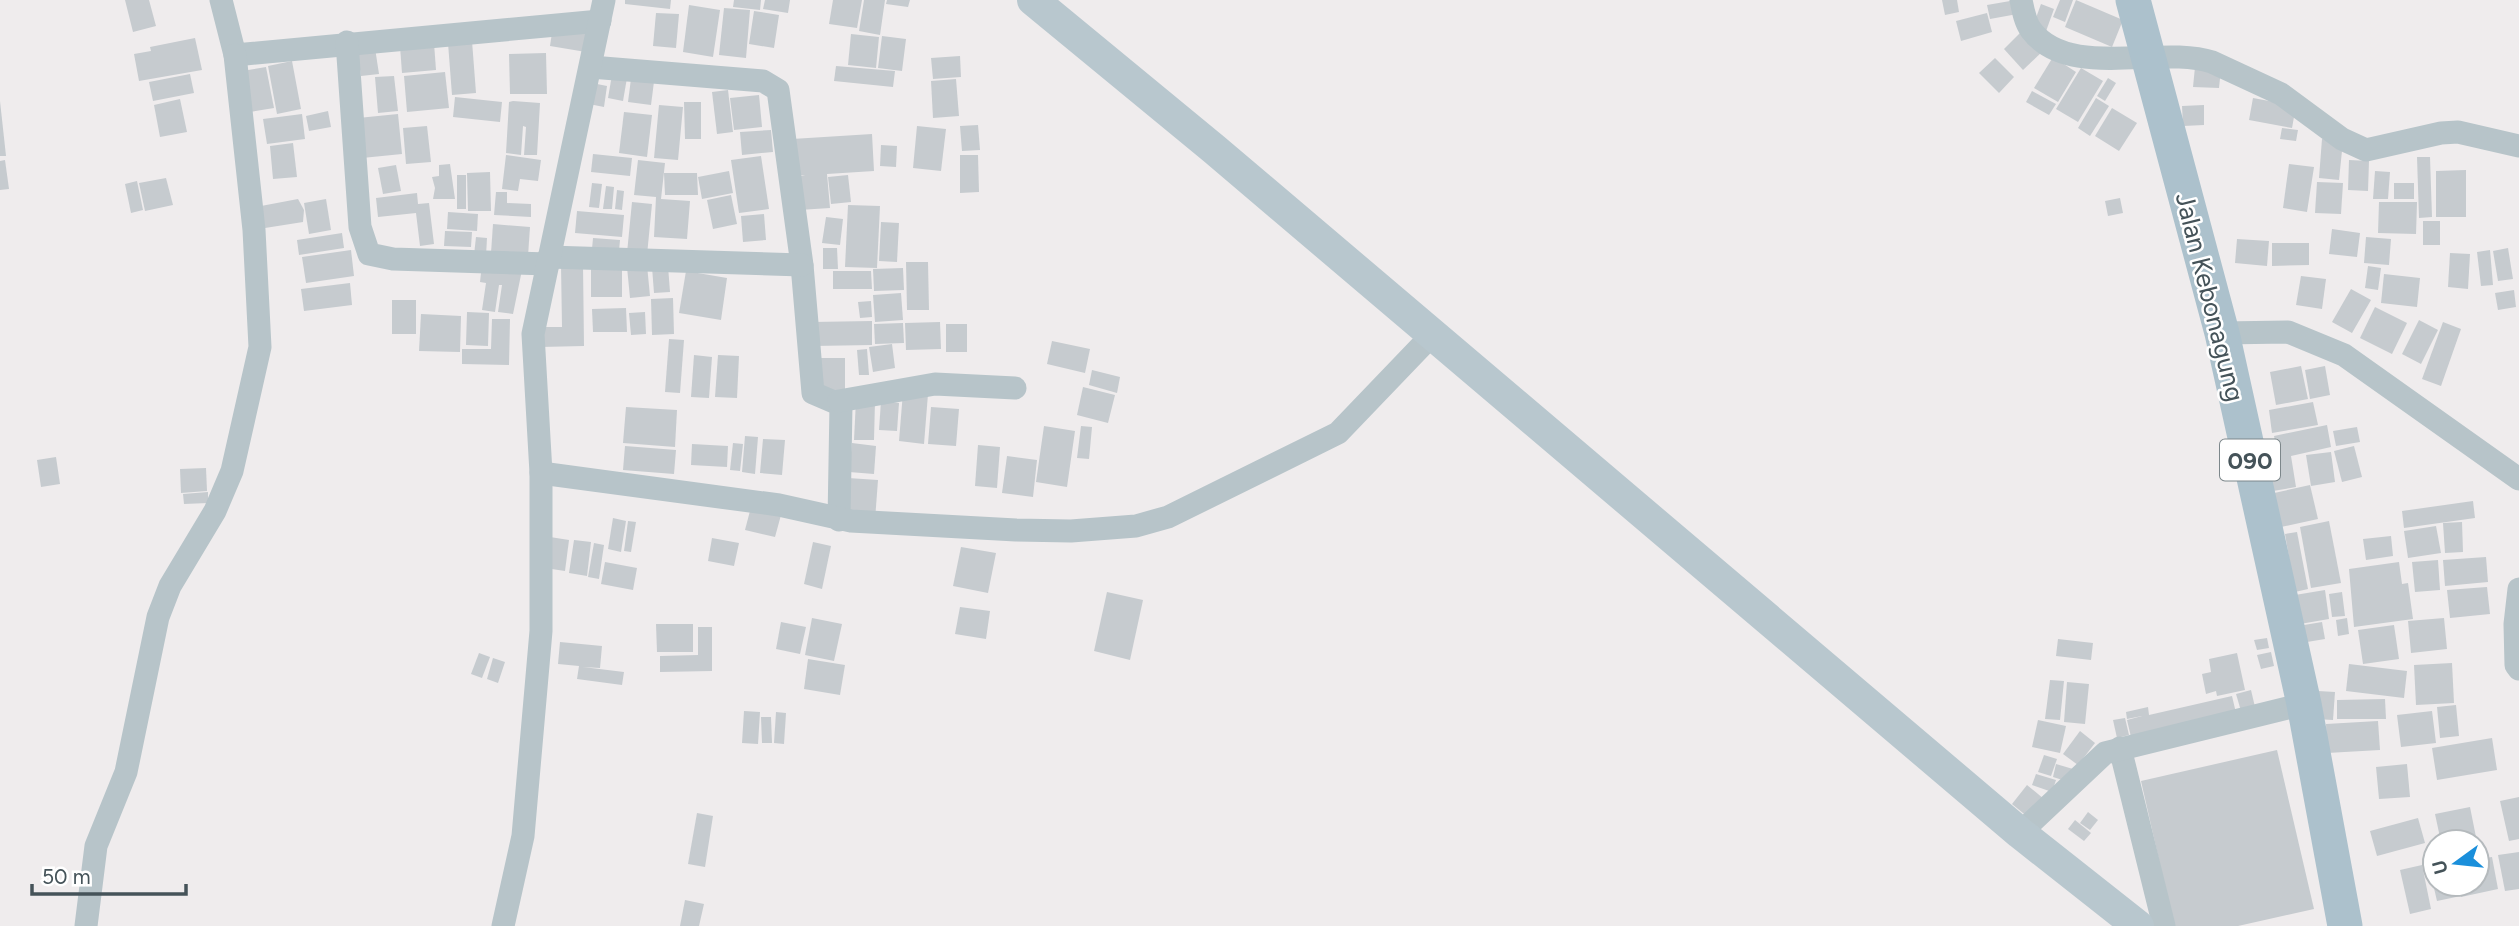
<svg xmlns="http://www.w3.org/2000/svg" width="2519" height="926" font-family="Figtree,sans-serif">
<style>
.building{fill:#c6cbcf}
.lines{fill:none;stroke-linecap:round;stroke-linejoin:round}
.street{stroke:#b7c4c9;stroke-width:23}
.secondary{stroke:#b8c7ce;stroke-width:32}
.primary{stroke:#acc1cc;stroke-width:35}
.labels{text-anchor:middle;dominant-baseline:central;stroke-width:5;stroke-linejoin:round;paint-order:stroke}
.shield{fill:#fff;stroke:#7d878b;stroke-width:2}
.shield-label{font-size:24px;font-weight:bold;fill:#455359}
.street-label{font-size:26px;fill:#455359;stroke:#fff}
</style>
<rect width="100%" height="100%" fill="#efeced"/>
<g class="building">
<path d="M 125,0 L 149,0 L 156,26 L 133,32 Z"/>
<path d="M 625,0 L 671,0 L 670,9 L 625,4 Z"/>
<path d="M 734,0 L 761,0 L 760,10 L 733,7 Z"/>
<path d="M 765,0 L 790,0 L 788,13 L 763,9 Z"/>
<path d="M 833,0 L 862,0 L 857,28 L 829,24 Z"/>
<path d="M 864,0 L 885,0 L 880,35 L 859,31 Z"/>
<path d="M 887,0 L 910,0 L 908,7 L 886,4 Z"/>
<path d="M 1942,0 L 1957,0 L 1959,12 L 1945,15 Z"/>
<path d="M 2016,0 L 2023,13 L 1990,19 L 1987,5 Z"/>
<path d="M 2060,0 L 2073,0 L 2065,22 L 2053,17 Z"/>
<path d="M 2076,0 L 2123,20 L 2112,47 L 2065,27 Z"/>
<path d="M 2041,4 L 2054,9 L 2045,34 L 2032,29 Z"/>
<path d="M 689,5 L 720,10 L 713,57 L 683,52 Z"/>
<path d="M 724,8 L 750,10 L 746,58 L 719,55 Z"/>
<path d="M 754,11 L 779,15 L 774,48 L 749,44 Z"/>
<path d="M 656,13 L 679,14 L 676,48 L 653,46 Z"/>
<path d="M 1987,13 L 1992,32 L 1961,41 L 1956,21 Z"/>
<path d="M 553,26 L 588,31 L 586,52 L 550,46 Z"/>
<path d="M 2026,27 L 2046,48 L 2023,70 L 2004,49 Z"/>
<path d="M 851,34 L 879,37 L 876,68 L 848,65 Z"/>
<path d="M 882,36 L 906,39 L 902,71 L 878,68 Z"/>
<path d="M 195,38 L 202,70 L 139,81 L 134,54 L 151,51 L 150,47 Z"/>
<path d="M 472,41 L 476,93 L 452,95 L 448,43 Z"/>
<path d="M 434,43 L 436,70 L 402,73 L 400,46 Z"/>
<path d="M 375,48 L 379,74 L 361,76 L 357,50 Z"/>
<path d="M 546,53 L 547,94 L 510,94 L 509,54 Z"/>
<path d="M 960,56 L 961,77 L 933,79 L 931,58 Z"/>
<path d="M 2053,57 L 2076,72 L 2058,102 L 2034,88 Z"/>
<path d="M 1995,58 L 2014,77 L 1999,93 L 1979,73 Z"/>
<path d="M 292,61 L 301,109 L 277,114 L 268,66 Z"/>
<path d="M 836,66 L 895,71 L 893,87 L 834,81 Z"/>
<path d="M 266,67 L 274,108 L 250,112 L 242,71 Z"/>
<path d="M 2195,67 L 2221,69 L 2219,88 L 2193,87 Z"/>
<path d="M 2081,68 L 2103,81 L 2078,122 L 2056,109 Z"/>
<path d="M 613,69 L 628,72 L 623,101 L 608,98 Z"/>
<path d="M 632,71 L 655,74 L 651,105 L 628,102 Z"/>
<path d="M 445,72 L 449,108 L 407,112 L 404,76 Z"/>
<path d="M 190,74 L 194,93 L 153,101 L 149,82 Z"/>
<path d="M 394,76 L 398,111 L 378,113 L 375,77 Z"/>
<path d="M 2108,78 L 2116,83 L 2105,101 L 2097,96 Z"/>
<path d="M 956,79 L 959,116 L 933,118 L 931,81 Z"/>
<path d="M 592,83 L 607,86 L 604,107 L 589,104 Z"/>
<path d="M 728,90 L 733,132 L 717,134 L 712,92 Z"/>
<path d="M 2032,91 L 2056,104 L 2049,115 L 2026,102 Z"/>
<path d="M 759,95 L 762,127 L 734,130 L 730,98 Z"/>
<path d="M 455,97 L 502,102 L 500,122 L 453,117 Z"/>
<path d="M 2096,98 L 2109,106 L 2090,136 L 2078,128 Z"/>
<path d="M 2253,98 L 2296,106 L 2292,128 L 2249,120 Z"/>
<path d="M 180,99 L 187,132 L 160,137 L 154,105 Z"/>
<path d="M 0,101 L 6,156 L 0,156 Z"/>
<path d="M 513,101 L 540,103 L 537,155 L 524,155 L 526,127 L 523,126 L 521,155 L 506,153 L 509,102 Z"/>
<path d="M 684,102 L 701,102 L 701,139 L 685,139 Z"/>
<path d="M 659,105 L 683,107 L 678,160 L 654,158 Z"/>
<path d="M 2204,105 L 2204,125 L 2183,126 L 2182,106 Z"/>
<path d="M 2112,108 L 2137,123 L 2119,151 L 2095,136 Z"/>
<path d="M 328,111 L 331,127 L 309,131 L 306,116 Z"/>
<path d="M 624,112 L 652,115 L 647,157 L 619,153 Z"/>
<path d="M 302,114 L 305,139 L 267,144 L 263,119 Z"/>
<path d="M 398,114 L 402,154 L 362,158 L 358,118 Z"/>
<path d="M 978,125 L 980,150 L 962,151 L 960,126 Z"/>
<path d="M 427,126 L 431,162 L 406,164 L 403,128 Z"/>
<path d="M 917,126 L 946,129 L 941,171 L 913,168 Z"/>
<path d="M 2282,128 L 2298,130 L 2296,141 L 2280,139 Z"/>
<path d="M 771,130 L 773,152 L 742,155 L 740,132 Z"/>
<path d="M 872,134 L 874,171 L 827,174 L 830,208 L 799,210 L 797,177 L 805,175 L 795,176 L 792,139 Z"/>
<path d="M 2322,139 L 2343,141 L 2339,180 L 2319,178 Z"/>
<path d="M 293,143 L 297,177 L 273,179 L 270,146 Z"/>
<path d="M 881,145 L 897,146 L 896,167 L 880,166 Z"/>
<path d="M 593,154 L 632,158 L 630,176 L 591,172 Z"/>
<path d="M 506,155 L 541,160 L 538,181 L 520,179 L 518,191 L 502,189 Z"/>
<path d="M 960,155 L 978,155 L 979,192 L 960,193 Z"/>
<path d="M 761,156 L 769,209 L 739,213 L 731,160 Z"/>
<path d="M 2417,157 L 2430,157 L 2432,217 L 2419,218 Z"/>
<path d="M 5,160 L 9,189 L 0,190 L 0,161 Z"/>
<path d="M 638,160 L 665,163 L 661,199 L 690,201 L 687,239 L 654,237 L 656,197 L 634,195 Z"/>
<path d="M 2349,160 L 2369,161 L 2368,191 L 2348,190 Z"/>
<path d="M 450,164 L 455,199 L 433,199 L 435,188 L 432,177 L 439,176 L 439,165 Z"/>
<path d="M 2289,164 L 2314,167 L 2307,212 L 2283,208 Z"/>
<path d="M 396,165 L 401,191 L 383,194 L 378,168 Z"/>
<path d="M 2466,170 L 2466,217 L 2436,217 L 2436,171 Z"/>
<path d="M 729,171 L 733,193 L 702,199 L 698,177 Z"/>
<path d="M 2375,171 L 2390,172 L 2388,199 L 2373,199 Z"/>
<path d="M 490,172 L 491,211 L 468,211 L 467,173 Z"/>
<path d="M 664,173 L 697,173 L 698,195 L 665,195 Z"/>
<rect x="457" y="175" width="9" height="34"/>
<path d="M 848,175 L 851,202 L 831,204 L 828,177 Z"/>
<path d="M 166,178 L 173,205 L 145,211 L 139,183 Z"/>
<path d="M 137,181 L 143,210 L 131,213 L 125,184 Z"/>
<path d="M 2317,182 L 2343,183 L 2341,214 L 2315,213 Z"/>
<path d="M 592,183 L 602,184 L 599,208 L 589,207 Z"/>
<rect x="2394" y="183" width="20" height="16"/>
<path d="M 606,186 L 614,187 L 612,209 L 603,209 Z"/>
<path d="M 617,190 L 624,191 L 622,210 L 615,209 Z"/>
<path d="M 496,192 L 507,192 L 507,203 L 531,204 L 531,217 L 494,215 Z"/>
<path d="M 417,193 L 418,204 L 429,203 L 434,244 L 420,246 L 416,213 L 378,217 L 376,198 Z"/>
<path d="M 731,195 L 737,224 L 713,229 L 707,200 Z"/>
<path d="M 2120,198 L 2123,213 L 2108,216 L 2105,201 Z"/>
<path d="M 298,199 L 304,210 L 303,222 L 265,228 L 261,206 Z"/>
<path d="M 326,199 L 331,230 L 309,234 L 304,203 Z"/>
<path d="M 632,202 L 652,204 L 647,255 L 627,253 Z"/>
<path d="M 2379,202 L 2417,202 L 2416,234 L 2378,233 Z"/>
<path d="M 848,205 L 880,206 L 877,268 L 845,267 Z"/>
<path d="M 577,211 L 624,215 L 622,237 L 575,233 Z"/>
<path d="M 448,212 L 478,214 L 477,231 L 447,229 Z"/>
<path d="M 764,214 L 766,240 L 743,242 L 741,216 Z"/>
<path d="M 826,217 L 843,219 L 840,245 L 822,243 Z"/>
<rect x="2423" y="221" width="17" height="24"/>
<path d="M 881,222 L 899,223 L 897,262 L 879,261 Z"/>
<path d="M 493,224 L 530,227 L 528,256 L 491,253 Z"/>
<path d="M 2332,229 L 2360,233 L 2357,257 L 2329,254 Z"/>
<path d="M 445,231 L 472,232 L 471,247 L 444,246 Z"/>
<path d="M 342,233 L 344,248 L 299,255 L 297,240 Z"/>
<path d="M 476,237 L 487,238 L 486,256 L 474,255 Z"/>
<path d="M 2366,237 L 2391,239 L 2389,265 L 2364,263 Z"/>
<path d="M 593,238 L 620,240 L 619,251 L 592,249 Z"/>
<path d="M 2237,239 L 2269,241 L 2267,266 L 2235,263 Z"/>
<path d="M 2272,243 L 2309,243 L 2309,265 L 2272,266 Z"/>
<path d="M 823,248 L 837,248 L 838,269 L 823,269 Z"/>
<path d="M 2508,248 L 2513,279 L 2498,281 L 2493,251 Z"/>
<path d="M 351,250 L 354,276 L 306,283 L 302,257 Z"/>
<path d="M 2490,250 L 2493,285 L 2481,286 L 2477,252 Z"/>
<path d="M 2450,253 L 2470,254 L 2468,289 L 2448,287 Z"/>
<path d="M 906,262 L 928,262 L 929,310 L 907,310 Z"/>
<path d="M 482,264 L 522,270 L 513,314 L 498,312 L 502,285 L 499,285 L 495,312 L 482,310 L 486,283 L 480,282 Z"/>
<path d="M 561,265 L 583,265 L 584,346 L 540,347 L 539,327 L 562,327 Z"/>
<path d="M 647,265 L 650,296 L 630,298 L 627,267 Z"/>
<path d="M 668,266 L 670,292 L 654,293 L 652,267 Z"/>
<path d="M 2368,266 L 2381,268 L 2378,290 L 2365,288 Z"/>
<rect x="591" y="268" width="31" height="29"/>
<path d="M 903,268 L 904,290 L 874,291 L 873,269 Z"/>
<path d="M 686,271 L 727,278 L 721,320 L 679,313 Z"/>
<path d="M 833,271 L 871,271 L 872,289 L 833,289 Z"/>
<path d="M 2384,274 L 2420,278 L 2417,307 L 2381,303 Z"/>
<path d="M 2301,276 L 2326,279 L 2322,309 L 2296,305 Z"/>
<path d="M 350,283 L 352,305 L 304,311 L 301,289 Z"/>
<path d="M 2351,289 L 2371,300 L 2352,333 L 2332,322 Z"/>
<path d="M 2514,290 L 2516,307 L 2498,310 L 2495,293 Z"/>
<path d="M 901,293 L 903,320 L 875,322 L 873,295 Z"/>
<path d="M 673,298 L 674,334 L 652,335 L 651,299 Z"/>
<rect x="392" y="300" width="24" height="34"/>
<path d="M 871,301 L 872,317 L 860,318 L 858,302 Z"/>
<path d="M 2375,307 L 2407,323 L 2392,354 L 2360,338 Z"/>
<path d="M 626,308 L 627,332 L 593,332 L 592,309 Z"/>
<path d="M 467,312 L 489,313 L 488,346 L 466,345 Z"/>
<path d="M 645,312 L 646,334 L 631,335 L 629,313 Z"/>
<path d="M 421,314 L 461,316 L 460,352 L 419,351 Z"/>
<path d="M 492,319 L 510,319 L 509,365 L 462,364 L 462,349 L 491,349 Z"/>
<path d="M 2419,320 L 2438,330 L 2421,364 L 2402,354 Z"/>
<path d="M 872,321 L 872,345 L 813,346 L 812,322 Z"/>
<path d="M 940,322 L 941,349 L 906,350 L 905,323 Z"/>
<path d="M 2443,322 L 2461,329 L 2441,386 L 2422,379 Z"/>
<path d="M 903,323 L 904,343 L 875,344 L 874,324 Z"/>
<rect x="946" y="324" width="21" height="28"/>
<path d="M 669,339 L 684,340 L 680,393 L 665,392 Z"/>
<path d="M 1052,341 L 1090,349 L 1085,373 L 1047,364 Z"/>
<path d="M 892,344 L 895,368 L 873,372 L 869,347 Z"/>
<path d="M 867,349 L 869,375 L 859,375 L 857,350 Z"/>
<path d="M 694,355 L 712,357 L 709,398 L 691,397 Z"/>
<path d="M 718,355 L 739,356 L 737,398 L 715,397 Z"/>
<path d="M 820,358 L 845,358 L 845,390 L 821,390 Z"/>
<path d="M 2301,366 L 2308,399 L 2276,405 L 2270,372 Z"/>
<path d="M 2325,366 L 2330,395 L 2310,399 L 2305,370 Z"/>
<path d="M 1092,370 L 1120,377 L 1117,393 L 1089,385 Z"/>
<path d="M 1083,387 L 1115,395 L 1108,423 L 1077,415 Z"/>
<path d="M 903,392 L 928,394 L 924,444 L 899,441 Z"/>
<path d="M 856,400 L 875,401 L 874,440 L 854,440 Z"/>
<path d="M 881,401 L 899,403 L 897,431 L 879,430 Z"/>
<path d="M 2313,402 L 2318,425 L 2272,433 L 2269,410 Z"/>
<path d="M 626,407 L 677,410 L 675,447 L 623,443 Z"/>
<path d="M 931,407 L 959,409 L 956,446 L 928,444 Z"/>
<path d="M 2327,425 L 2331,447 L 2291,456 L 2296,487 L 2267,492 L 2261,462 L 2279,459 L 2274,436 Z"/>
<path d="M 1044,426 L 1075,431 L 1067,487 L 1036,482 Z"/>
<path d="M 1081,426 L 1092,427 L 1089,459 L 1077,458 Z"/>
<path d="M 2357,427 L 2360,442 L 2336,446 L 2333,431 Z"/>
<path d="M 745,436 L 758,437 L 755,474 L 742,472 Z"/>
<path d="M 763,439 L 785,440 L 782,475 L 760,473 Z"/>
<path d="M 733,443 L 743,444 L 740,471 L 730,470 Z"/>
<path d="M 852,443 L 876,446 L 874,474 L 849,472 Z"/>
<path d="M 692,444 L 728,446 L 727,467 L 691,465 Z"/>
<path d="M 978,445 L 1000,447 L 997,488 L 975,486 Z"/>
<path d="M 625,446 L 676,450 L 674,474 L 623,470 Z"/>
<path d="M 2354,446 L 2362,477 L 2342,482 L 2334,451 Z"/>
<path d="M 2331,452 L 2335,482 L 2311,486 L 2306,455 Z"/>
<path d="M 1007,456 L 1037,460 L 1033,497 L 1002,493 Z"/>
<path d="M 56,457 L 60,484 L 41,487 L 37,460 Z"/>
<path d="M 206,468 L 207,491 L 181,493 L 180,469 Z"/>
<path d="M 848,478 L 878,480 L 875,520 L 846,518 Z"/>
<path d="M 2310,485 L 2318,519 L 2272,529 L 2265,495 Z"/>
<path d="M 208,492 L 208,503 L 184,504 L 183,494 Z"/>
<path d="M 2473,501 L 2475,518 L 2404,528 L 2402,511 Z"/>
<path d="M 751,507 L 781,515 L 775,537 L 745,530 Z"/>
<path d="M 613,518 L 626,521 L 621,552 L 608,549 Z"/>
<path d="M 628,521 L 636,522 L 631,552 L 624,551 Z"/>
<path d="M 2329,521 L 2341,583 L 2311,588 L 2300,527 Z"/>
<path d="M 2462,522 L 2463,552 L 2445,553 L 2443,523 Z"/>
<path d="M 2436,526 L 2441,553 L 2408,558 L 2404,531 Z"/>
<path d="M 2297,532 L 2308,589 L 2295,592 L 2285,534 Z"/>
<path d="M 2391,536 L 2393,556 L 2366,560 L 2363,539 Z"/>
<path d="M 550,537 L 569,540 L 565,571 L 545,568 Z"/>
<path d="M 712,538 L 739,543 L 734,566 L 708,561 Z"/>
<path d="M 574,540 L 591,542 L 587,576 L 569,573 Z"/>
<path d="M 813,542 L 831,546 L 822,589 L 804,584 Z"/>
<path d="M 594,543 L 604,545 L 599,579 L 588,577 Z"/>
<path d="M 961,547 L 996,553 L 988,593 L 953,586 Z"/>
<path d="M 2486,557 L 2488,582 L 2445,586 L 2443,560 Z"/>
<path d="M 2438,560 L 2440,590 L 2415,592 L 2412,562 Z"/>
<path d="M 605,562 L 637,568 L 633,590 L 601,584 Z"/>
<path d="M 2399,562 L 2402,584 L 2408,583 L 2413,619 L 2354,627 L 2349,569 Z"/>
<path d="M 2487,587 L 2490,614 L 2450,618 L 2447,590 Z"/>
<path d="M 2325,590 L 2329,619 L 2300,624 L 2295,595 Z"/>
<path d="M 1107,592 L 1143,600 L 1130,660 L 1094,651 Z"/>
<path d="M 2342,592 L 2345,616 L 2332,617 L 2329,594 Z"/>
<path d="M 960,607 L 990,611 L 986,639 L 955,634 Z"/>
<path d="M 812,618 L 842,624 L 834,661 L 805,655 Z"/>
<path d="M 2347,618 L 2349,634 L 2338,636 L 2336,620 Z"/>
<path d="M 2444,618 L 2447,649 L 2411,653 L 2408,621 Z"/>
<path d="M 781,622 L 806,627 L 800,654 L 776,649 Z"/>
<path d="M 2322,622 L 2325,639 L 2307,642 L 2304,625 Z"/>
<path d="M 656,624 L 693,624 L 693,652 L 657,652 Z"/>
<path d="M 2394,625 L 2399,659 L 2363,664 L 2358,630 Z"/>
<path d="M 698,627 L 712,627 L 712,671 L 660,672 L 660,656 L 698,655 Z"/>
<path d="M 2267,638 L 2269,648 L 2257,650 L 2254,640 Z"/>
<path d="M 2058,639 L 2093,643 L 2091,660 L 2056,656 Z"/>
<path d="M 560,642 L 602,646 L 600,668 L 583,667 L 624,672 L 622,685 L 577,679 L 579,666 L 558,664 Z"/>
<path d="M 2271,652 L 2274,666 L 2261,669 L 2257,655 Z"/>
<path d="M 479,653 L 490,657 L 482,678 L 471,674 Z"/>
<path d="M 2237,653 L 2245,690 L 2217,696 L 2216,691 L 2206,694 L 2202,674 L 2211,672 L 2209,659 Z"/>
<path d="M 493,658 L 505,662 L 498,683 L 487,679 Z"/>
<path d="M 808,659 L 845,665 L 840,695 L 804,689 Z"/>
<path d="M 2452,663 L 2454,703 L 2416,705 L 2414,665 Z"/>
<path d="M 2349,664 L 2407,671 L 2404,698 L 2346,691 Z"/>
<path d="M 2050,680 L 2064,681 L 2060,720 L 2045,719 Z"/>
<path d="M 2067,682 L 2089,684 L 2085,724 L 2064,722 Z"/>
<path d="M 2251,690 L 2255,707 L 2241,711 L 2236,694 Z"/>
<path d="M 2318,691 L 2335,692 L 2333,720 L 2316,719 Z"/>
<path d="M 2232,696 L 2236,713 L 2131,737 L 2127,720 L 2142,716 L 2127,719 L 2126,712 L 2148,707 L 2149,715 Z"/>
<path d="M 2385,699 L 2386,719 L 2337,719 L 2337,700 Z"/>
<path d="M 2456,705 L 2459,736 L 2440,738 L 2437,707 Z"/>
<path d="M 744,711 L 760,712 L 758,744 L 742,743 Z"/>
<path d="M 2432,711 L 2436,743 L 2401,747 L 2397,715 Z"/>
<path d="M 776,712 L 786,713 L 784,744 L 774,743 Z"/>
<path d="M 761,717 L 771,717 L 772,743 L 762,743 Z"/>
<path d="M 2125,718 L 2129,735 L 2117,738 L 2113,720 Z"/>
<path d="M 2038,720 L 2066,726 L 2060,753 L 2032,747 Z"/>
<path d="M 2378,721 L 2380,750 L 2327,753 L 2326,724 Z"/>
<path d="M 2080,731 L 2095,743 L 2078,765 L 2063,754 Z"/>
<path d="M 2492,738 L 2497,770 L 2437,780 L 2432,748 Z"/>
<path d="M 2277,750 L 2314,909 L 2238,926 L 2174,926 L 2141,781 Z"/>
<path d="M 2044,755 L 2057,759 L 2051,776 L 2038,772 Z"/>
<path d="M 2056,764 L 2073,769 L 2069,782 L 2053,777 Z"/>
<path d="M 2407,764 L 2410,797 L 2379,799 L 2376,767 Z"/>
<path d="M 2036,774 L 2056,780 L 2052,792 L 2032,785 Z"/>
<path d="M 2027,785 L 2044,799 L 2029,818 L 2012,804 Z"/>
<path d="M 2519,797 L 2519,839 L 2509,841 L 2500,801 Z"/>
<path d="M 2470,807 L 2477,842 L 2441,842 L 2435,814 Z"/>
<path d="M 2088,812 L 2098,820 L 2090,830 L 2080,823 Z"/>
<path d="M 697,813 L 713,816 L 705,867 L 688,864 Z"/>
<path d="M 2418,818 L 2425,843 L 2377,856 L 2370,831 Z"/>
<path d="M 2075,820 L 2091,833 L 2084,841 L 2068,829 Z"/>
<path d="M 2519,852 L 2519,889 L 2505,891 L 2498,855 Z"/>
<path d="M 2492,857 L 2498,889 L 2461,897 L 2458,884 L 2477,884 L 2477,859 Z"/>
<path d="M 2422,865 L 2431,909 L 2410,914 L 2400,870 Z"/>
<path d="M 2435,870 L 2435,884 L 2453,884 L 2456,897 L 2437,901 L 2430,871 Z"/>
<path d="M 685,900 L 704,904 L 699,926 L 680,926 Z"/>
</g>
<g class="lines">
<g class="street">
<path d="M 221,0 L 235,55 L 600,21"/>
<path d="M 2021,0 C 2023,10 2025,22 2031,30 C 2068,80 2161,45 2212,62 L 2281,94 L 2342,139 L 2366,150 L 2441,133 L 2458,132 L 2519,146"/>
<path d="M 347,42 L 360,227 L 369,254 L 393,259 L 548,264"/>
<path d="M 591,67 L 763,81 L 778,90 L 802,265 L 813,393 L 841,405 L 839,520"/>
<path d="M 549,257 L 802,265"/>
<path d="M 2222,333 L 2288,332 L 2344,355 L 2519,479"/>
<path d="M 839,401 L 935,384 L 1015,388"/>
<path d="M 541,473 L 779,505 L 851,521 L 1016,530 L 1071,531 L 1136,526 L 1168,517 L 1338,433 L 1432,335"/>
<path d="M 2519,589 L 2515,624 L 2516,665 L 2519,669"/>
<path d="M 2120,748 L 2164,926"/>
<path d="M 2020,833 L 2105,753 L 2304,704"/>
<path d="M 86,926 L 96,846 L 126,772 L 158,617 L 170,586 L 215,511 L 232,471 L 260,347 L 254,230 L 235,55"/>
<path d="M 503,926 L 523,836 L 541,631 L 541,473 L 533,334 L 604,0"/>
</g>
<path class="secondary" d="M 1033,0 L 1214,149 L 2020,833 L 2138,926"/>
<path class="primary" d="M 2133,0 L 2222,333 L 2304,704 L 2345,926"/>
</g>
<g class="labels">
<rect class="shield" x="2220" y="439.5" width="60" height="41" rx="5"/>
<g class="shield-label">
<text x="2250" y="460">090</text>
</g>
<g class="street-label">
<text transform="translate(2210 297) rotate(76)">Jalan Kebonagung</text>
</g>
</g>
<g transform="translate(2456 863) rotate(255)"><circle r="33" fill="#ffffff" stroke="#b5babd" stroke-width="2"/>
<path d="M0-5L12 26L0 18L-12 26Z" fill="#1a8fdb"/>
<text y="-10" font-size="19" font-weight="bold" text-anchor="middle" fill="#455359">U</text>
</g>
<path d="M32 884v10h154v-10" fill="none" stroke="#455359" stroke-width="3.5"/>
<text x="42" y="884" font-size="21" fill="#455359" stroke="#ffffff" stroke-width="5" paint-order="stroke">50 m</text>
</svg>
